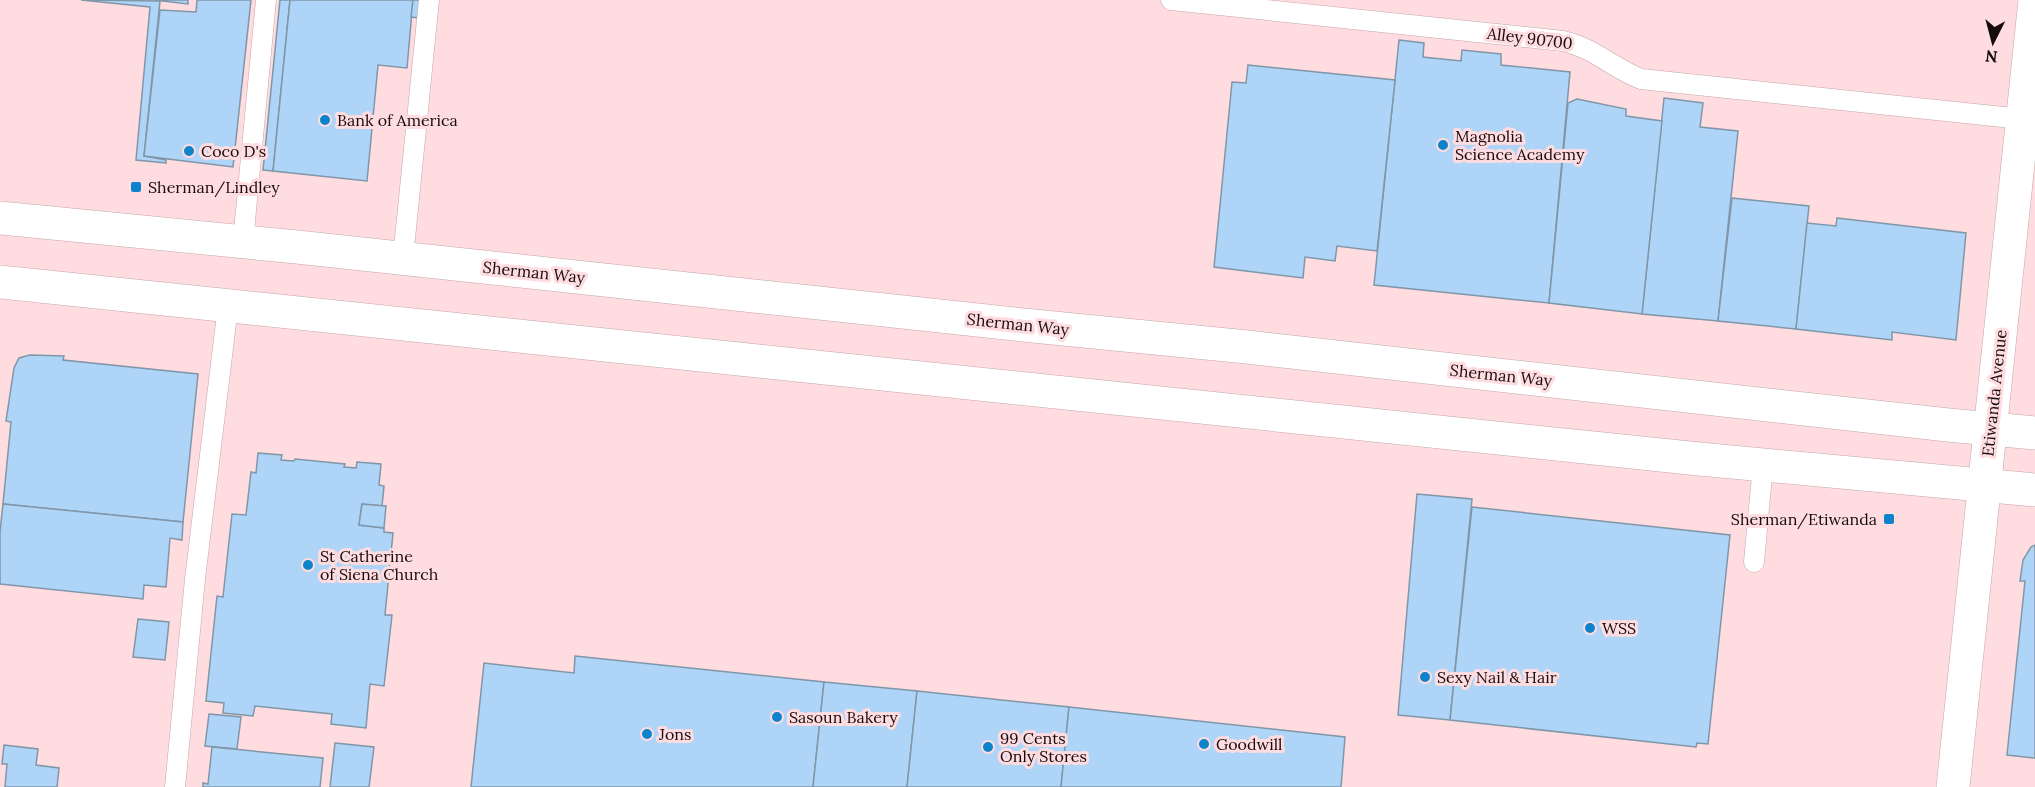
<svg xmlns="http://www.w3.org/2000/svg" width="2035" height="787" font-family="Lora,serif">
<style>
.building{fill:#aed5f7;stroke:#8096a9;stroke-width:1.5}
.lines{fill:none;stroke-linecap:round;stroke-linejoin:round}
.lane-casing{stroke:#c5a5a8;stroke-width:21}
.street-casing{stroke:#c5a5a8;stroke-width:34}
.primary-casing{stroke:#c5a5a8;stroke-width:34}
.lane{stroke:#fff;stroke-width:20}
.street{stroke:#fff;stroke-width:33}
.primary{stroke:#fff;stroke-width:33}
.poi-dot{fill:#0d83cb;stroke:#fedcdf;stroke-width:2}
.labels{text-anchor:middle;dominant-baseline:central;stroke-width:6;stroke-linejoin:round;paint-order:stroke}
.street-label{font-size:16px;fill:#160b0d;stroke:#fedcdf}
.poi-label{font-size:16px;fill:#160b0d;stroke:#fedcdf;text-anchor:start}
</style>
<rect width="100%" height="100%" fill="#fedcdf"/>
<g class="building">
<path d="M 81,0 L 160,1 L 144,156 L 166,160 L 166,163 L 136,160 L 150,7 Z"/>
<path d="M 154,0 L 188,0 L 188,4 Z"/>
<path d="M 197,0 L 251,0 L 233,167 L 144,156 L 160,10 L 196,12 Z"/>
<path d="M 280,0 L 290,0 L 273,171 L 263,170 Z"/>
<path d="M 290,0 L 413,0 L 407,68 L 378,65 L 367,181 L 273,171 Z"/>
<path d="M 413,0 L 421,0 L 419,18 L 411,17 Z"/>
<path d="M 1399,40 L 1424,43 L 1423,57 L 1461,61 L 1462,50 L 1501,54 L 1501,65 L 1570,72 L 1549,303 L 1374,285 Z"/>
<path d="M 1248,65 L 1395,80 L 1377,251 L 1337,246 L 1335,261 L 1305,257 L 1303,278 L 1214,267 L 1232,82 L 1246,83 Z"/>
<path d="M 1664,98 L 1703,103 L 1700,127 L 1738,131 L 1718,321 L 1642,314 Z"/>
<path d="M 1577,99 L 1626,109 L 1626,116 L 1662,121 L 1642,314 L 1549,303 L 1568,103 Z"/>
<path d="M 1732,198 L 1809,206 L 1796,329 L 1718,321 Z"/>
<path d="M 1837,218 L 1966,233 L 1956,340 L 1892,332 L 1892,340 L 1796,329 L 1807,223 L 1836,226 Z"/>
<path d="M 30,355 L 64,356 L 63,360 L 198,374 L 183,522 L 3,504 L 11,422 L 6,421 L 14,368 L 19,358 Z"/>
<path d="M 258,453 L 282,455 L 281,460 L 294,461 L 295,459 L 345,464 L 344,467 L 356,468 L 357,462 L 381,464 L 379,485 L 384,486 L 382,506 L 362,504 L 359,525 L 384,528 L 384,532 L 393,533 L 385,615 L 392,615 L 384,686 L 370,684 L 366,728 L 331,724 L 332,714 L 255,706 L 253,716 L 223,713 L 224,703 L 206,701 L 217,596 L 223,597 L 232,514 L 246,515 L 251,472 L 256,473 Z"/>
<path d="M 1417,494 L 1472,499 L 1450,720 L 1398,715 Z"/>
<path d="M 3,504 L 183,522 L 182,540 L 170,538 L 166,587 L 144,585 L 143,599 L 0,584 L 0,532 Z"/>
<path d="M 362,504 L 386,506 L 384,528 L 359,525 Z"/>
<path d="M 1472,507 L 1730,535 L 1708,744 L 1697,743 L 1696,747 L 1450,720 Z"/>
<path d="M 2035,545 L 2035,758 L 2007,755 L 2025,581 L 2020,581 L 2023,560 L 2031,547 Z"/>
<path d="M 138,619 L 169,622 L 165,660 L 133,657 Z"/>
<path d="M 575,656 L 824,682 L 813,787 L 471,787 L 484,663 L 574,673 Z"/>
<path d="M 824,682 L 917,691 L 907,787 L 813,787 Z"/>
<path d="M 917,691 L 1069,707 L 1061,787 L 907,787 Z"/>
<path d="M 1069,707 L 1345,737 L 1341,787 L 1061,787 Z"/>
<path d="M 209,714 L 241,717 L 237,749 L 205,746 Z"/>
<path d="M 335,743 L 374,747 L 369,787 L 330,787 Z"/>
<path d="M 4,745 L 38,749 L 36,765 L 59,768 L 57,787 L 5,787 L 7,764 L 2,764 Z"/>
<path d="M 212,747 L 323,758 L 320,787 L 203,787 L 203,783 L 208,784 Z"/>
</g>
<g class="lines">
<g class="lane-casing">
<g id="lane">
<path d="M 1171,0 L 1563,41 C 1594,48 1613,68 1641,79 L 2022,119"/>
<path d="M 243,242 L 266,0"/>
<path d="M 403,258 L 429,0"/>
<path d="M 1754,562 L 1763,465"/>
<path d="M 175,787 L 195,579 L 228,306"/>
</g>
</g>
<g class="street-casing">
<path id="street" d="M 1953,787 L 2035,0"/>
</g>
<g class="primary-casing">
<g id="primary">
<path d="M 0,218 L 297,247 L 1023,325 L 1247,347 L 1948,425 L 2035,433"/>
<path d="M 0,282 L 1699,459 L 2035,490"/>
</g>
</g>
<use href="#lane" class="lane"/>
<use href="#street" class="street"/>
<use href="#primary" class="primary"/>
</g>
<g class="poi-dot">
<circle cx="325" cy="120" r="6"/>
<circle cx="1443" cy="145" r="6"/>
<circle cx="189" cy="151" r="6"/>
<rect x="130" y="181" width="12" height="12" rx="3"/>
<rect x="1883" y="513" width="12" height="12" rx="3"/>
<circle cx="308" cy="565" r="6"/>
<circle cx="1590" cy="628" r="6"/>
<circle cx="1425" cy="677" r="6"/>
<circle cx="777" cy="717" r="6"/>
<circle cx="647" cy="734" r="6"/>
<circle cx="1204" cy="744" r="6"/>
<circle cx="988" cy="747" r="6"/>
</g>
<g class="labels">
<g class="street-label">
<text transform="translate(1530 38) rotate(7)">Alley 90700</text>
<text transform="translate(534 272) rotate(6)">Sherman Way</text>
<text transform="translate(1018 324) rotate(6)">Sherman Way</text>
<text transform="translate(1501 375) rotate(6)">Sherman Way</text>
<text transform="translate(1994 393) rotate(-84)">Etiwanda Avenue</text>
</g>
<g class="poi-label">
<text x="337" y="120">Bank of America</text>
<text x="1455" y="136">Magnolia<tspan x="1455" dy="18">Science Academy</tspan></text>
<text x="201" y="151">Coco D's</text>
<text x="148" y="187">Sherman/Lindley</text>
<text x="1877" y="519" text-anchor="end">Sherman/Etiwanda</text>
<text x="320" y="556">St Catherine<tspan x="320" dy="18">of Siena Church</tspan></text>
<text x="1602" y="628">WSS</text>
<text x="1437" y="677">Sexy Nail &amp; Hair</text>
<text x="789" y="717">Sasoun Bakery</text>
<text x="659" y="734">Jons</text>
<text x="1000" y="738">99 Cents<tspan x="1000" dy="18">Only Stores</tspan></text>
<text x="1216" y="744">Goodwill</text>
</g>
</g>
<g transform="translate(1993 42) rotate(186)" stroke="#fedcdf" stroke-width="4.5" paint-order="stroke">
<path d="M0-4.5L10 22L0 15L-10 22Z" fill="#160b0d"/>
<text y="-9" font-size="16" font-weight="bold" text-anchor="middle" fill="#160b0d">N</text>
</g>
</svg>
